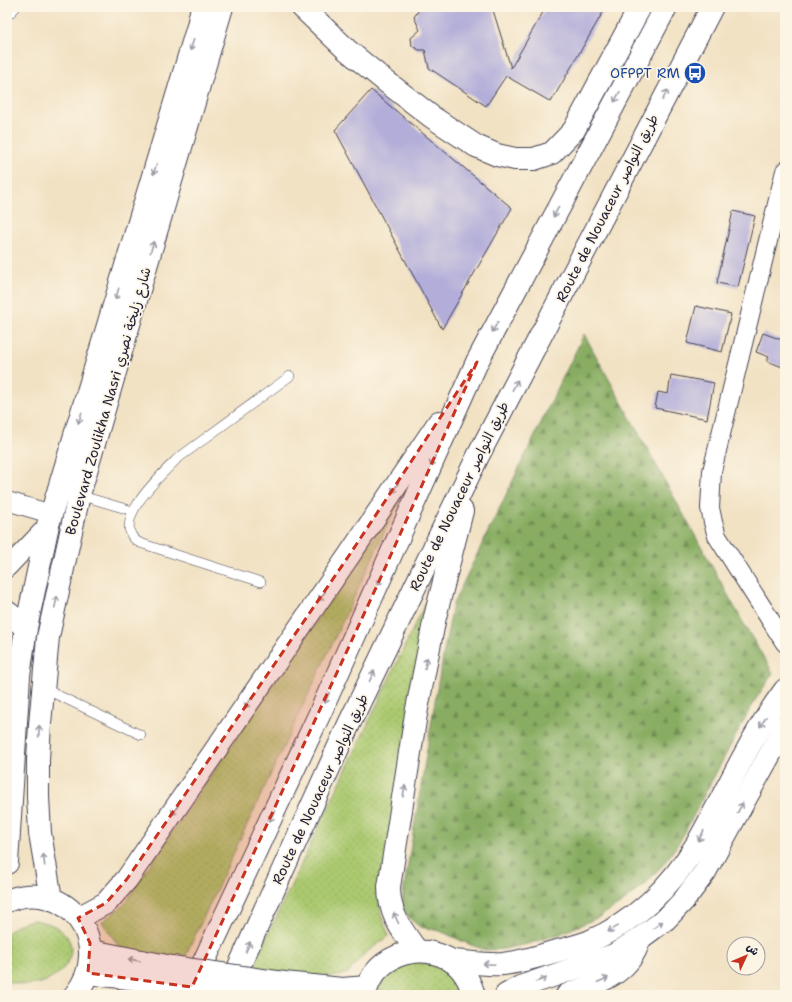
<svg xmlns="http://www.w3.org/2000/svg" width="792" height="1002" font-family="'Shantell Sans','Playpen Sans Arabic',sans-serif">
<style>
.grass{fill:url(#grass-dots);stroke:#667656}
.forest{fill:url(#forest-firs);stroke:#55684e}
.building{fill:#b3aed9}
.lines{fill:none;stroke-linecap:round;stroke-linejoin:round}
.lane-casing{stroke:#413f50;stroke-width:10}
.street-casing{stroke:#413f50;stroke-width:20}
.secondary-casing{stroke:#413f50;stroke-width:24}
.highway-casing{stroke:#413f50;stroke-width:24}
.lane{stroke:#fff;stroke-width:9}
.street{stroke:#fff;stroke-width:18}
.secondary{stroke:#fff;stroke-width:22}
.highway{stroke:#fff;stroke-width:22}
.secondary-bridge-casing{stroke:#413f50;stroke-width:24;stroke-linecap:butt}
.secondary-bridge{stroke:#fff;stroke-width:22}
.oneway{stroke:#9c9ca7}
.marked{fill:#c8321e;fill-opacity:0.2;stroke:#c8321e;stroke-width:3;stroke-dasharray:8 5;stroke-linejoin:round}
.labels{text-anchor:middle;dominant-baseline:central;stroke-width:3.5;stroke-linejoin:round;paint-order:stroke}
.transit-label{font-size:14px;fill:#164399;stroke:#fcf5e5;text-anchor:end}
.street-label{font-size:14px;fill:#22223b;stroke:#fcf5e5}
</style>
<defs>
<pattern id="grass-dots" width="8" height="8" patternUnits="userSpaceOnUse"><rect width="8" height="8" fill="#abc970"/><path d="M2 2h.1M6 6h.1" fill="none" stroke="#93ac62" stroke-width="1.8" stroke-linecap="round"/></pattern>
<pattern id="forest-firs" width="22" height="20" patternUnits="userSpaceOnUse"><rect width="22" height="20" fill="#88ad62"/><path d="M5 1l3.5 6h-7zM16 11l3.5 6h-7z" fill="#6f8c52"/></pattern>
</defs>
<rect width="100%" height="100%" fill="#fcf5e5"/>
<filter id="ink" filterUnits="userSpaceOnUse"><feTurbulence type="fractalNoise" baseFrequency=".025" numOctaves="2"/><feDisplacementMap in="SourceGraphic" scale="8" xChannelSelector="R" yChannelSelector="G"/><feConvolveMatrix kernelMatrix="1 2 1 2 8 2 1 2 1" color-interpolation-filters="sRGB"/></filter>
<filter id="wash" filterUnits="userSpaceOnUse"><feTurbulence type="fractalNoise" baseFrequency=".012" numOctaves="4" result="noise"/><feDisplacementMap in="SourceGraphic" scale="16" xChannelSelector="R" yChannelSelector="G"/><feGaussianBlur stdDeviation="0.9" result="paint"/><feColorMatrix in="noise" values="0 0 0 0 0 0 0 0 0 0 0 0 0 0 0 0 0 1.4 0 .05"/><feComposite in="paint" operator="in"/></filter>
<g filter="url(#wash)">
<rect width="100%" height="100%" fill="#f2e2c4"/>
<g class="grass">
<path d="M 401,497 L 183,961 L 121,949 L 102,922 L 125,904 L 147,869 Z"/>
<path d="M 431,594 L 379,900 L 381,915 L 389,936 L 364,954 L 348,973 L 338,976 L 326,977 L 251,970 L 429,595 Z"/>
<path d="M 34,920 C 105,931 61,1002 7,981 L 7,933 C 15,925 23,922 34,920 Z"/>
<path d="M 411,962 C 436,962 455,969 462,995 L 377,995 C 381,977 394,968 411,962 Z"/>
</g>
<path class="forest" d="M 584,334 L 745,626 L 773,673 L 752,705 L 680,841 L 663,865 L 646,883 L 623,902 L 599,917 L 562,933 L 528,944 L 504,949 L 486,950 L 471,945 L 440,931 L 420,927 L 409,918 L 402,907 L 403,894 L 438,683 L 453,604 Z"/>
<g id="blocks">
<g class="building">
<path d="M 421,7 L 492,7 L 511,68 L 546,7 L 606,7 L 551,102 L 506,76 L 486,106 L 429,68 L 425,50 L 419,50 L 412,46 L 411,38 L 420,30 L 414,17 Z"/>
<path d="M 371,90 L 512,208 L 442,329 L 335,130 Z"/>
<path d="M 733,211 L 755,216 L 738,287 L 717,283 Z"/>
<path d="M 696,306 L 731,314 L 722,352 L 687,343 Z"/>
<path d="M 763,333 L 785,341 L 785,368 L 767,361 L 769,357 L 756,352 Z"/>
<path d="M 671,375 L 714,383 L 707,419 L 655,408 L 658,392 L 668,394 Z"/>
</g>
</g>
</g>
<g filter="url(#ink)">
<use href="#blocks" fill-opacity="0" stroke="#413f50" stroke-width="1"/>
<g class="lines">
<g class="lane-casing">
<g id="lane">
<path d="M 7,16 L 16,7"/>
<path d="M 79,495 L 133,511"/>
<path d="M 261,582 L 140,543 C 106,525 162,474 177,459 L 290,376"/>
<path d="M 43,688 L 141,735"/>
</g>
</g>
<g class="street-casing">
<g id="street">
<path d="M 785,171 L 712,471 L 710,508 L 713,522 L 717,536 L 785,643"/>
<path d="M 7,501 L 51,514"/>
<path d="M 7,568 L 48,525"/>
</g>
</g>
<g class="secondary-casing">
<g id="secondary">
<path d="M 302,7 L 347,50 L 384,80 L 432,117 L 476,146 L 497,155 L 515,159 L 534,159 L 552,153 L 574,130 L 640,7"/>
<path d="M 7,612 L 26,628"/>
<path d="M 7,863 L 19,676 L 26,628 L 48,525 L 198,26 L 202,7"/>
<path d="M 51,899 L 40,833 L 38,797 L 38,760 L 40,724 L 48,637 L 79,495 L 222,7"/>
<path d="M 7,901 C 67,876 116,944 75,995"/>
<path d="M 91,951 L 172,967"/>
<path d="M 452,961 C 469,962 487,965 503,964 C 521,962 537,957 553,952 C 565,949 577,946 588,942 C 635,922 672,886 698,842 C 727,791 750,737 785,690"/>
<path d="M 88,973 L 161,982"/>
<path d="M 284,983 L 342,989 L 367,987"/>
<path d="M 365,995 C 373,952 430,937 460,968 C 467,976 471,985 474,995"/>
<path d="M 506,995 L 520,987 L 614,955 L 639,939 L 666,919 L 684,900 L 705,872 L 785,727"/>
<path d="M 567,995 C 597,982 628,976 639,941"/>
</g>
</g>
<g class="highway-casing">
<g id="highway">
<path d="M 78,918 L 106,903 L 127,879 L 348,557 L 439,422"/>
<path d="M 417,951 C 402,930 389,915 389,887 L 416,714 L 435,617 L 462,511"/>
<path d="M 192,987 L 320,713 L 477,362 L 666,7"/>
<path d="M 227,993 L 349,724 L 478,456 L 712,7"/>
</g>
</g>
<use href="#lane" class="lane"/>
<use href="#street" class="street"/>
<use href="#secondary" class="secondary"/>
<use href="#highway" class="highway"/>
<g class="secondary-bridge-casing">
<g id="secondary-bridge">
<path d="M 172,967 L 284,983"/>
<path d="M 161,982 L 253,995"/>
</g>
</g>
<use href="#secondary-bridge" class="secondary-bridge"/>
</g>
<defs><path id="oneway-shaft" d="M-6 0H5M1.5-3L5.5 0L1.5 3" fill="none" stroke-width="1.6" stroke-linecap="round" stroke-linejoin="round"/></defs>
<g class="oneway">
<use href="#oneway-shaft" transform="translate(192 45) rotate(107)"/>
<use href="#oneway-shaft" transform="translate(665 95) rotate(-63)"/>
<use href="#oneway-shaft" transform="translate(617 97) rotate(118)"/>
<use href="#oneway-shaft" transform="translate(155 169) rotate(107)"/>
<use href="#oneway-shaft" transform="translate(556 212) rotate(118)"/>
<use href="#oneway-shaft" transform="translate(152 247) rotate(-74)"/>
<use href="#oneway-shaft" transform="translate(117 294) rotate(107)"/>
<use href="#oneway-shaft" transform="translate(495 327) rotate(118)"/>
<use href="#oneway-shaft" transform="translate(515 385) rotate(-63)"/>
<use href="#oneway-shaft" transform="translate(80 418) rotate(107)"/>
<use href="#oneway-shaft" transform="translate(433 461) rotate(114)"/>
<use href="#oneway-shaft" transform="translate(395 488) rotate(124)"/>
<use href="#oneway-shaft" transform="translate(380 580) rotate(114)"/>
<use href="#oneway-shaft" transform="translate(322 596) rotate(125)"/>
<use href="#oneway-shaft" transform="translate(56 602) rotate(-78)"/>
<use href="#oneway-shaft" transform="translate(426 663) rotate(-79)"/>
<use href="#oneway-shaft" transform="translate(372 676) rotate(-64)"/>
<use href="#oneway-shaft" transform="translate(327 698) rotate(114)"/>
<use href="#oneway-shaft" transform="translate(248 703) rotate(125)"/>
<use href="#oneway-shaft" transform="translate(763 722) rotate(122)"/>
<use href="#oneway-shaft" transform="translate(39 731) rotate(-87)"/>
<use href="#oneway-shaft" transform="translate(404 791) rotate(-81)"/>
<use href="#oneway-shaft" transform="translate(740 808) rotate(-62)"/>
<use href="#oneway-shaft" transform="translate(175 810) rotate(124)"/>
<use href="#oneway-shaft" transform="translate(272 816) rotate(115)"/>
<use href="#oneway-shaft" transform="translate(701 836) rotate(118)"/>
<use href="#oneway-shaft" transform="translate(44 860) rotate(-97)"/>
<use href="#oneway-shaft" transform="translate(396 918) rotate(-115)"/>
<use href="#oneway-shaft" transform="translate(658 925) rotate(-38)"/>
<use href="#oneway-shaft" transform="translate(613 929) rotate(151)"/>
<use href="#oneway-shaft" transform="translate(248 947) rotate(-66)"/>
<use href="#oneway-shaft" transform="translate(134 960) rotate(-169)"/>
<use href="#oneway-shaft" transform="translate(489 964) rotate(-177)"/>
<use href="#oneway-shaft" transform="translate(541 980) rotate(-19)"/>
<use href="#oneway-shaft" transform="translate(603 980) rotate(-23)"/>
</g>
</g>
<path class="marked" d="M 477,362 L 381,577 L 192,987 L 88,973 L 90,943 L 78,918 L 106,903 L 127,879 L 348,557 Z"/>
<defs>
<g id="bus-disc" transform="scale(1.15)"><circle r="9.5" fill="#1a4fb4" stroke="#fcf5e5"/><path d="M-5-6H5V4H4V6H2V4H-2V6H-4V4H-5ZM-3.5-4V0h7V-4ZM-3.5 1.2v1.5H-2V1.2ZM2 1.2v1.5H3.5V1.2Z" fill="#fff"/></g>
</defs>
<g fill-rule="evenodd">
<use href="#bus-disc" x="695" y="73"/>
</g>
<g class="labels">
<g class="transit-label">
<text x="680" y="73">OFPPT RM</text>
</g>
<g class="street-label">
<text transform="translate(607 208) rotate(-63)">Route de Nouaceur طريق النواصر</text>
<text transform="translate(108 401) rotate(-74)">Boulevard Zoulikha Nasri شارع زليخة نصري</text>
<text transform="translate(459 496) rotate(-64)">Route de Nouaceur طريق النواصر</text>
<text transform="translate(320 789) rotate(-65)">Route de Nouaceur طريق النواصر</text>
</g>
</g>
<rect width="792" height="1002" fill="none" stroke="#fcf5e5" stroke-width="24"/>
<g transform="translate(746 956) rotate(46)"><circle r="19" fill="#fcf5e5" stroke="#a5a1a1"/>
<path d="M0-3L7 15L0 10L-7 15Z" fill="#c8321e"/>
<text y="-6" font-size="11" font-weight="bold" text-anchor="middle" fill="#22223b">ش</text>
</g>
</svg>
